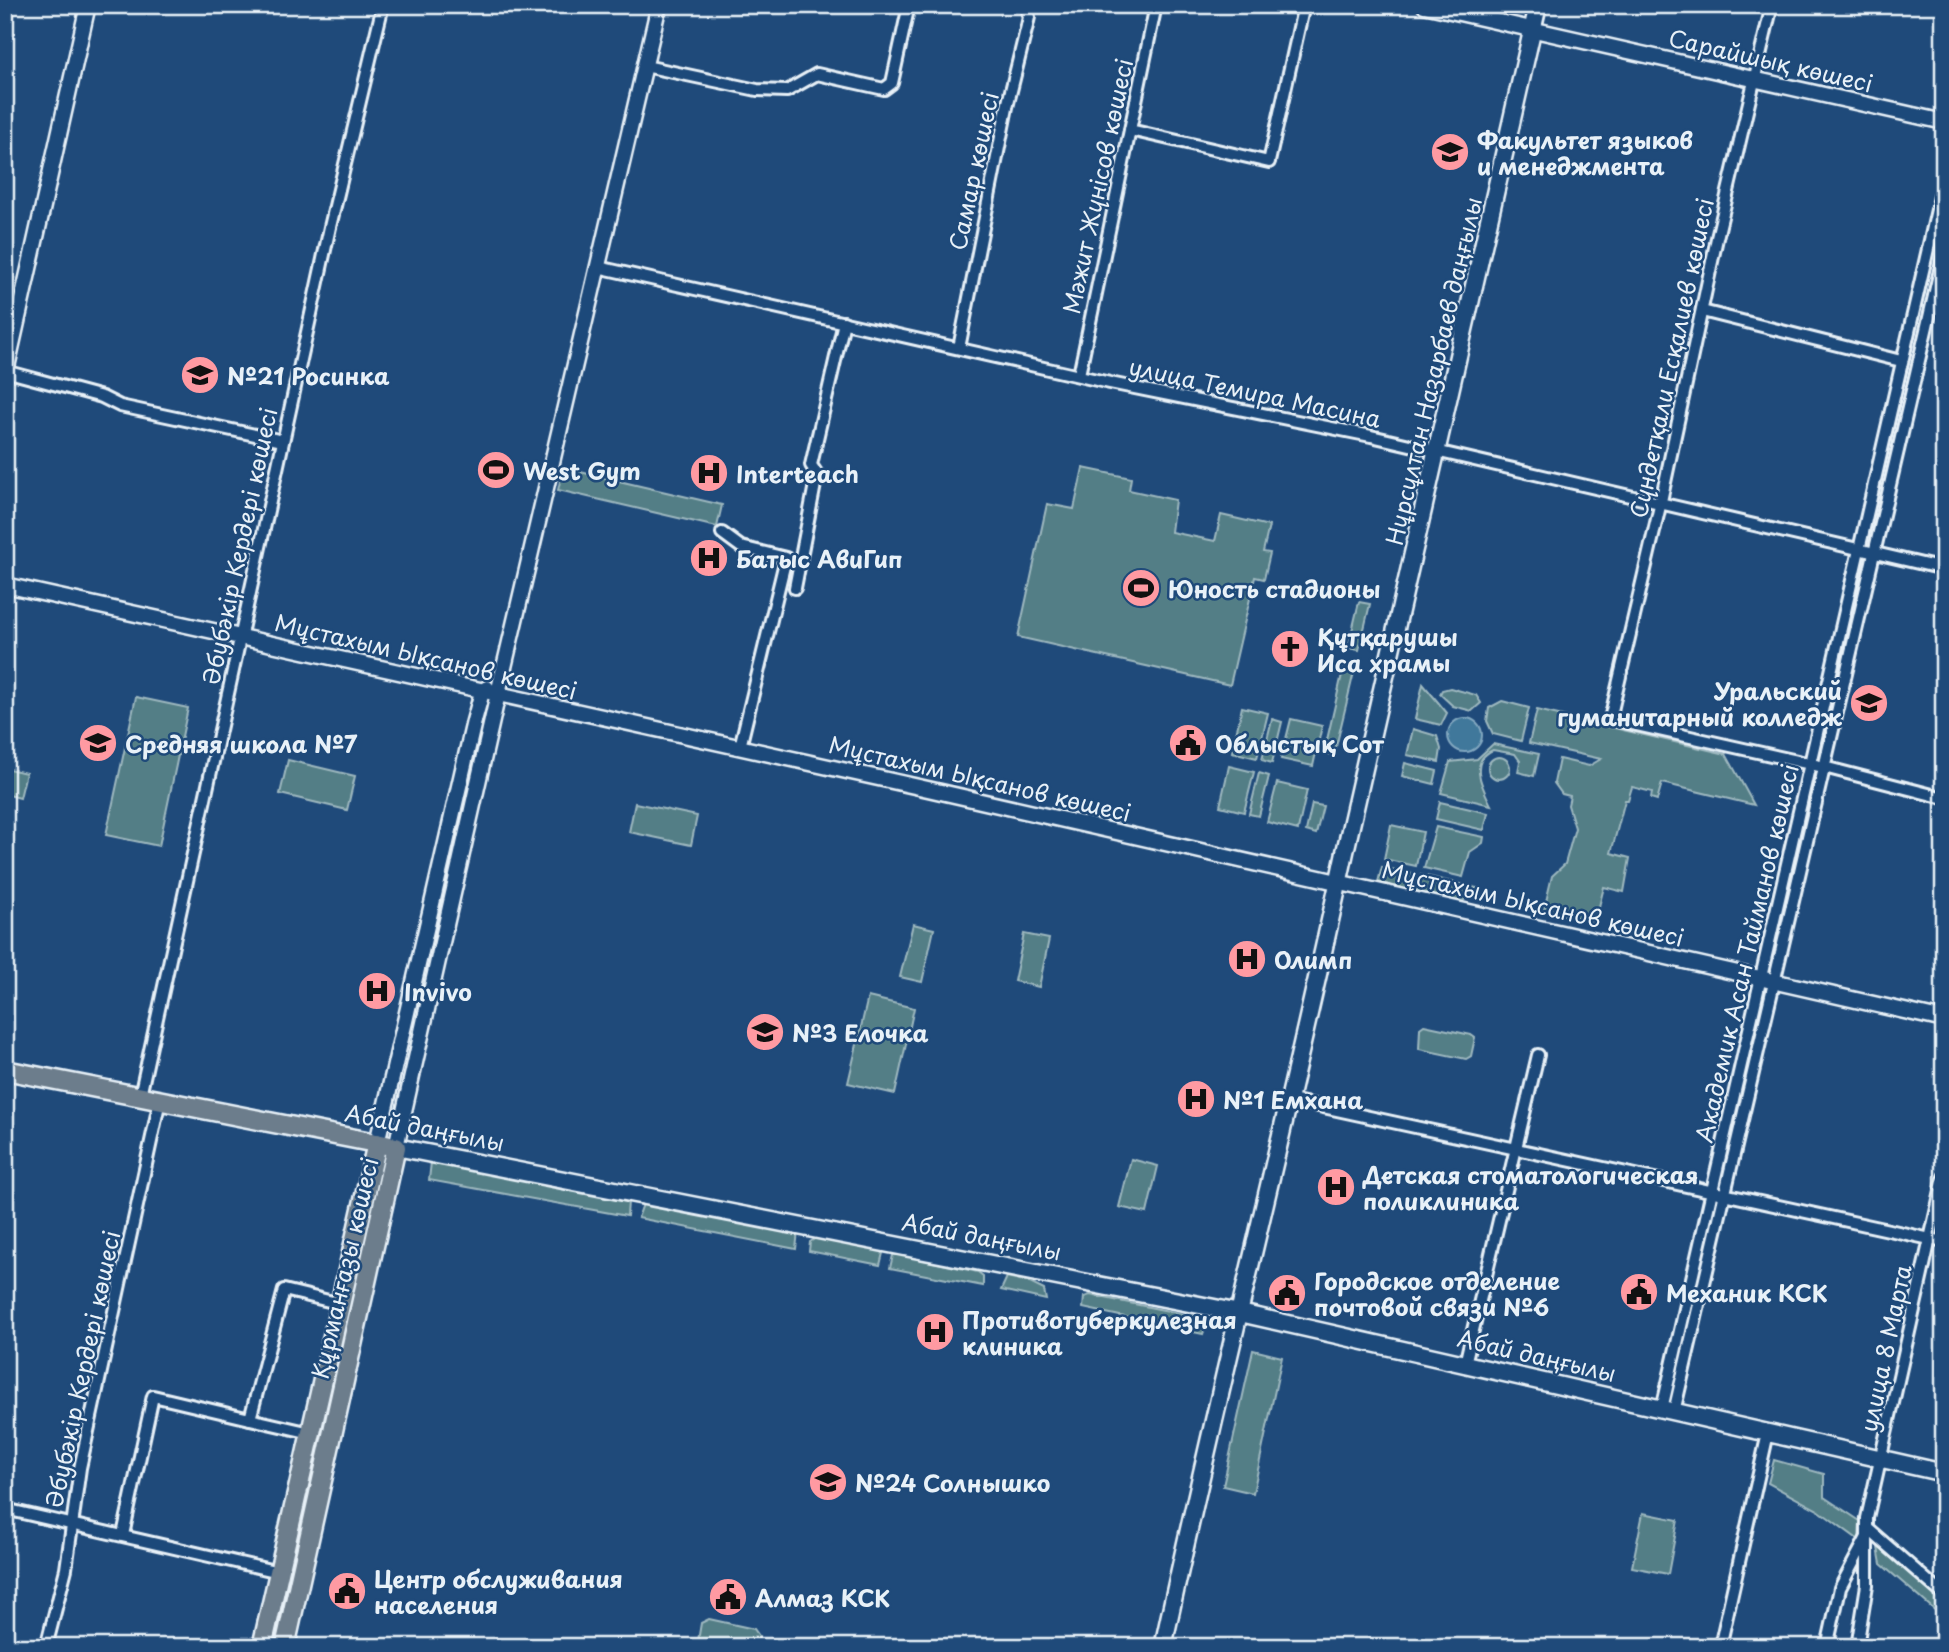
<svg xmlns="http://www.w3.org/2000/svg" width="1949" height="1652" font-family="'Playpen Sans',sans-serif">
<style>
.green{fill:#537e86;stroke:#9eb8bf;stroke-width:2}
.water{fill:#40789b;stroke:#83a8c0;stroke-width:2}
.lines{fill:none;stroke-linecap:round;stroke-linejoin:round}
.minor-casing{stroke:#e8f1f8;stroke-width:16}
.tertiary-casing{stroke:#e8f1f8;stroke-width:19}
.secondary-casing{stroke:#e8f1f8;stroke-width:21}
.primary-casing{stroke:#e8f1f8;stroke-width:23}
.minor{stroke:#1f4a7a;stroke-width:10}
.tertiary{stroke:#1f4a7a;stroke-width:14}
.secondary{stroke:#1f4a7a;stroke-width:16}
.primary{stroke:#6c7d8c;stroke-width:18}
.labels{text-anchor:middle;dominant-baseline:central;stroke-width:5;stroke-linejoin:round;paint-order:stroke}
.street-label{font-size:23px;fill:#e8f1f8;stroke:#1f4a7a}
.poi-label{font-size:23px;font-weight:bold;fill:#e8f1f8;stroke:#1f4a7a;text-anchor:start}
</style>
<rect width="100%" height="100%" fill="#1f4a7a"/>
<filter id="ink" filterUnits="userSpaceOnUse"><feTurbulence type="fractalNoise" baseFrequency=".0143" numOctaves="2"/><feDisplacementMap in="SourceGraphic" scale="14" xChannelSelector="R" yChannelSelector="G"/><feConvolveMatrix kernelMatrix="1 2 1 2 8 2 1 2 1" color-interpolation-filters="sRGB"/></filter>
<g filter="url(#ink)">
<g class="green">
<path d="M 563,468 L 722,505 L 717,527 L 558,490 Z"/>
<path d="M 1083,468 L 1131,478 L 1129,490 L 1175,500 L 1171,532 L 1215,541 L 1221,515 L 1269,526 L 1263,552 L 1270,553 L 1264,579 L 1255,577 L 1230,685 L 1018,637 L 1047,504 L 1074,509 Z"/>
<path d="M 1359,602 L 1370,604 L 1359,650 L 1348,648 Z"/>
<path d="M 1343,670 L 1354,672 L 1334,755 L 1324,753 Z"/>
<path d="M 1423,684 L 1447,713 L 1441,725 L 1415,719 Z"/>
<path d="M 1450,688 L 1476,695 L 1481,703 L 1472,711 L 1453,706 L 1440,694 L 1442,690 Z"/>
<path d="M 136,697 L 188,708 L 159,846 L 106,835 Z"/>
<path d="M 1502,701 L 1529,708 L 1521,741 L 1493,734 L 1487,721 L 1489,708 Z"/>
<path d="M 1242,707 L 1268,713 L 1257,758 L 1232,752 Z"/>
<path d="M 1537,710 L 1726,754 L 1754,805 L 1662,783 L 1657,800 L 1651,798 L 1652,792 L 1632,787 L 1628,800 L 1625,800 L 1611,853 L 1630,858 L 1624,892 L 1604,887 L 1595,922 L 1544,910 L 1552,876 L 1565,864 L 1575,828 L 1568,805 L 1570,796 L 1562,794 L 1554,783 L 1559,759 L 1589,766 L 1601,759 L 1529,743 Z"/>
<path d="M 1272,719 L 1282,722 L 1272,763 L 1262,760 Z"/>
<path d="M 1291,719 L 1322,726 L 1313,766 L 1281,759 Z"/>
<path d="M 1413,729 L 1437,736 L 1441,749 L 1439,762 L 1407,755 Z"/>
<path d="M 1493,744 L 1539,754 L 1534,776 L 1518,772 L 1520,761 L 1515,754 L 1493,750 C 1468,761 1482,787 1491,805 L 1441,793 L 1450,762 L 1477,759 Z"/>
<circle cx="1499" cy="768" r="11"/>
<path d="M 288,760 L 355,776 L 347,810 L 280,794 Z"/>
<path d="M 1405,763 L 1437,771 L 1434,784 L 1402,776 Z"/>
<path d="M 1229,766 L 1254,772 L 1244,812 L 1220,806 Z"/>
<path d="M 5,768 L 26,773 L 20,798 L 5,794 Z"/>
<path d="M 1259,773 L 1269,776 L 1259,816 L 1249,814 Z"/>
<path d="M 1277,783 L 1307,790 L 1298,830 L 1267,822 Z"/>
<path d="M 1440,802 L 1488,813 L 1484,830 L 1436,819 Z"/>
<path d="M 635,803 L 697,816 L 691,845 L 629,832 Z"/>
<path d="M 1312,804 L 1323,806 L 1316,834 L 1306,831 Z"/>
<path d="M 1391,825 L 1423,832 L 1416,866 L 1384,859 Z"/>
<path d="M 1436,827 L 1484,837 L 1483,843 L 1470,852 L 1463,877 L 1424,868 Z"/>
<path d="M 1382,867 L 1414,874 L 1410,890 L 1378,882 Z"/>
<path d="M 1421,875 L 1477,888 L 1462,902 L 1417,891 Z"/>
<path d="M 913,924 L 934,929 L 922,982 L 900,977 Z"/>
<path d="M 1024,934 L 1049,939 L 1039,987 L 1014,981 Z"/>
<path d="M 868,997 L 914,1008 L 895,1094 L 848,1083 Z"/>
<path d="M 1424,1025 L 1471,1035 L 1475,1038 L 1471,1056 L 1466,1059 L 1419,1049 L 1420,1028 Z"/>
<path d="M 1131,1159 L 1158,1166 L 1147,1213 L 1119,1207 Z"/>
<path d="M 431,1162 L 628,1201 L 627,1216 L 429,1180 Z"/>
<path d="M 373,1190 L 379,1192 L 326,1428 L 319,1426 Z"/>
<path d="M 643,1204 L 798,1231 L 796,1249 L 638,1218 Z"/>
<path d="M 816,1238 L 884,1249 L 880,1265 L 809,1251 L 810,1242 Z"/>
<path d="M 897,1254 L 978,1272 L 983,1276 L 983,1286 L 890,1268 L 893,1255 Z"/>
<path d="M 1007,1277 L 1028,1282 L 1044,1290 L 1046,1300 L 1001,1290 Z"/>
<path d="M 1090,1295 L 1208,1319 L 1203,1334 L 1083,1308 L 1084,1297 Z"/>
<path d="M 1253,1350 L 1282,1357 L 1253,1493 L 1223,1486 Z"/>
<path d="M 315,1444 L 323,1446 L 277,1647 L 268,1647 Z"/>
<path d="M 1774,1460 L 1824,1474 L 1824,1497 L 1860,1521 L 1859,1540 L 1818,1510 L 1768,1483 Z"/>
<path d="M 1643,1513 L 1678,1520 L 1668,1574 L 1632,1567 Z"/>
<path d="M 1877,1542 L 1944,1598 L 1944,1618 L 1881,1564 Z"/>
<path d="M 709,1619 L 754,1629 L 759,1636 L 757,1647 L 702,1647 L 698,1641 L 701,1623 Z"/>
</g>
<circle class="water" cx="1465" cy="735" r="17"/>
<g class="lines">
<g class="minor-casing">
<g id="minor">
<path d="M 1772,5 L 1717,238 L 1660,506 L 1610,719 L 1824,767 L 1944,798"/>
<path d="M 645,66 L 757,90 L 787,91 L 817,74 L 884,89 L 892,83 L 909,5"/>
<path d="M 1130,130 L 1269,162 L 1304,5"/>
<path d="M 598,267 L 1110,383 L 1371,436 L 1944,569"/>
<path d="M 1702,311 L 1901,361"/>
<path d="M 959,348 L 1007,107 L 1027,26 L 1029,17 L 1025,5"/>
<path d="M 5,371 L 102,397 L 120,406 L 283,441"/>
<path d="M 1079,375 L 1156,5"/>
<path d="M 722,533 L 741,547 L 786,558 L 740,747"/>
<path d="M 795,588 L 817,474 L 811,465 L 844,322"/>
<path d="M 140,1096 L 330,227 L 383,5"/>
<path d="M 1291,1100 L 1944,1242"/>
<path d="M 1465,1364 L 1538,1055"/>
<path d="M 1662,1409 L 1944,179"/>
<path d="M 1674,1412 L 1944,253"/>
<path d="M 250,1419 L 311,1433"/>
<path d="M 5,1509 L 279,1572"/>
<path d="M 1867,1528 L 1944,1595"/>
<path d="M 123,1535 L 153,1396 L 250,1419 L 284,1290 L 341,1304"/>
<path d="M 46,1647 L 66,1569 L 80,1468 L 160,1100"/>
<path d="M 1720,1647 L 1768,1433"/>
<path d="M 1827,1647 L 1840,1588 L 1867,1537"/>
<path d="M 1857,1647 L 1867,1585 L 1867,1518 L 1944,1177"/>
</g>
</g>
<g class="tertiary-casing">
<g id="tertiary">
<path d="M 1424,5 L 1944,122"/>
<path d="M 5,376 L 88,5"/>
<path d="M 5,585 L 919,787 L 1944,1020"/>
<path d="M 377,1143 L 474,721 L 482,692 L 487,688"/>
<path d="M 396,1147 L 502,676 L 659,5"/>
</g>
</g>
<g class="secondary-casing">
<g id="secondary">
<path d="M 396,1147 L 1240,1313 L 1944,1473"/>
<path d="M 1163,1647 C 1220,1381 1288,1118 1345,852 L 1538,5"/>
</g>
</g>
<g class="primary-casing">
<g id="primary">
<path d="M 5,1070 L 396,1147 L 285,1647"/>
<path d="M 262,1647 L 377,1143"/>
</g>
</g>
<use href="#minor" class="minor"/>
<use href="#tertiary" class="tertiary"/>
<use href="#secondary" class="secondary"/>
<use href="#primary" class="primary"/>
</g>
</g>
<defs>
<g id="university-disc" transform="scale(2.0125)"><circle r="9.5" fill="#ff9aa2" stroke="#1f4a7a"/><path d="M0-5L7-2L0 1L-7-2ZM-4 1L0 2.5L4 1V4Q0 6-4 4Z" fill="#111"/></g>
<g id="school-disc" transform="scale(2.0125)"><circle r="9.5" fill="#ff9aa2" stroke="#1f4a7a"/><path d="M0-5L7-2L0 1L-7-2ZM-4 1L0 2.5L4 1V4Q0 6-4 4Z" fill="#111"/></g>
<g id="stadium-disc" transform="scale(2.0125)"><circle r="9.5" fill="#ff9aa2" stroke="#1f4a7a"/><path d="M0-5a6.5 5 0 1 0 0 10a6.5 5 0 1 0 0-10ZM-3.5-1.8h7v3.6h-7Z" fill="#111"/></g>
<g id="hospital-disc" transform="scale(2.0125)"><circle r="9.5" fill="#ff9aa2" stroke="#1f4a7a"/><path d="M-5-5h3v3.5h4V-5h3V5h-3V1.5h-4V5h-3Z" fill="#111"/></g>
<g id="church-disc" transform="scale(2.0125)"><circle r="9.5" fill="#ff9aa2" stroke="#1f4a7a"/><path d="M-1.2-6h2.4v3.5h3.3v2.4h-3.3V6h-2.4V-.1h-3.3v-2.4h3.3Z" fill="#111"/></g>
<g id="civic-disc" transform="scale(2.0125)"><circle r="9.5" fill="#ff9aa2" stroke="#1f4a7a"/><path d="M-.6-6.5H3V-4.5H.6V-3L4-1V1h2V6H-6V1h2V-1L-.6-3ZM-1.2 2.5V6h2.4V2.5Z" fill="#111"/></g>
</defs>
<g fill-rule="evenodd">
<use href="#university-disc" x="1450" y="152"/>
<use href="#school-disc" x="200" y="375"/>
<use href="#stadium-disc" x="496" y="470"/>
<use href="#hospital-disc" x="709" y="473"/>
<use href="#hospital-disc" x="709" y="558"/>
<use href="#stadium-disc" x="1141" y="588"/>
<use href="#church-disc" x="1290" y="649"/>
<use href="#university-disc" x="1869" y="703"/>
<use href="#school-disc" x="98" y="743"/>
<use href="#civic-disc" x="1188" y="743"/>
<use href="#hospital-disc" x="1247" y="959"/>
<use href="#hospital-disc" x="377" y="991"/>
<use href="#school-disc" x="765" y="1032"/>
<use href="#hospital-disc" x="1196" y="1099"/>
<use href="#hospital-disc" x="1336" y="1187"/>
<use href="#civic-disc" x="1639" y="1292"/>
<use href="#civic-disc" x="1287" y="1293"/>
<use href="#hospital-disc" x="935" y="1332"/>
<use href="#school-disc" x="828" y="1482"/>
<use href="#civic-disc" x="347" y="1591"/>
<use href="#civic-disc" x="728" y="1597"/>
</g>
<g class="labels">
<g class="street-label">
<text transform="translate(1771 60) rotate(13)">Сарайшық көшесі</text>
<text transform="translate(973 171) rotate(-78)">Самар көшесі</text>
<text transform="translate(1097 186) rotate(-78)">Мәжит Жүнісов көшесі</text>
<text transform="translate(1671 358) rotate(-78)">Сүндетқали Есқалиев көшесі</text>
<text transform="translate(1433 371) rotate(-77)">Нұрсұлтан Назарбаев даңғылы</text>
<text transform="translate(1255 392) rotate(12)">улица Темира Масина</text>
<text transform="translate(239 546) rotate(-78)">Әбубәкір Кердері көшесі</text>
<text transform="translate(426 656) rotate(13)">Мұстахым Ықсанов көшесі</text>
<text transform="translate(980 778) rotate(13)">Мұстахым Ықсанов көшесі</text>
<text transform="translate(1533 903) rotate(13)">Мұстахым Ықсанов көшесі</text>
<text transform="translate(1746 953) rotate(-77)">Академик Асан Тайманов көшесі</text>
<text transform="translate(425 1127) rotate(11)">Абай даңғылы</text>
<text transform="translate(982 1236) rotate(11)">Абай даңғылы</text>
<text transform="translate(344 1268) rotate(-77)">Құрманғазы көшесі</text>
<text transform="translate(1885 1348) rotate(-78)">улица 8 Марта</text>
<text transform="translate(1537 1355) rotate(13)">Абай даңғылы</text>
<text transform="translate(82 1369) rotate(-78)">Әбубәкір Кердері көшесі</text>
</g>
<g class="poi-label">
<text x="1477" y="139">Факультет языков<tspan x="1477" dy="26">и менеджмента</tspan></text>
<text x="227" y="375">№21 Росинка</text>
<text x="523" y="470">West Gym</text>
<text x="736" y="473">Interteach</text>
<text x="736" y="558">Батыс АвиГип</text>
<text x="1168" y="588">Юность стадионы</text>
<text x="1317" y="636">Құтқарушы<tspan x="1317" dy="26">Иса храмы</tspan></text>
<text x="1842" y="690" text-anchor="end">Уральский<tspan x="1842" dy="26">гуманитарный колледж</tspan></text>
<text x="125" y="743">Средняя школа №7</text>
<text x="1215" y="743">Облыстық Сот</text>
<text x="1274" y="959">Олимп</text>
<text x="404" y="991">Invivo</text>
<text x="792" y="1032">№3 Елочка</text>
<text x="1223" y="1099">№1 Емхана</text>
<text x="1363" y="1174">Детская стоматологическая<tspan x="1363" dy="26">поликлиника</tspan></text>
<text x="1314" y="1280">Городское отделение<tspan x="1314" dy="26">почтовой связи №6</tspan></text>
<text x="1666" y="1292">Механик КСК</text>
<text x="962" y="1319">Противотуберкулезная<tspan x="962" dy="26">клиника</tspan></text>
<text x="855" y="1482">№24 Солнышко</text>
<text x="374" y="1578">Центр обслуживания<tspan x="374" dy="26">наcеления</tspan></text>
<text x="755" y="1597">Алмаз КСК</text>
</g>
</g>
<rect width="1949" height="1652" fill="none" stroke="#1f4a7a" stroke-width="28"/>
<rect x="14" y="14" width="1921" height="1624" fill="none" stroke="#e8f1f8" stroke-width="2.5" filter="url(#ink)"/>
</svg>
